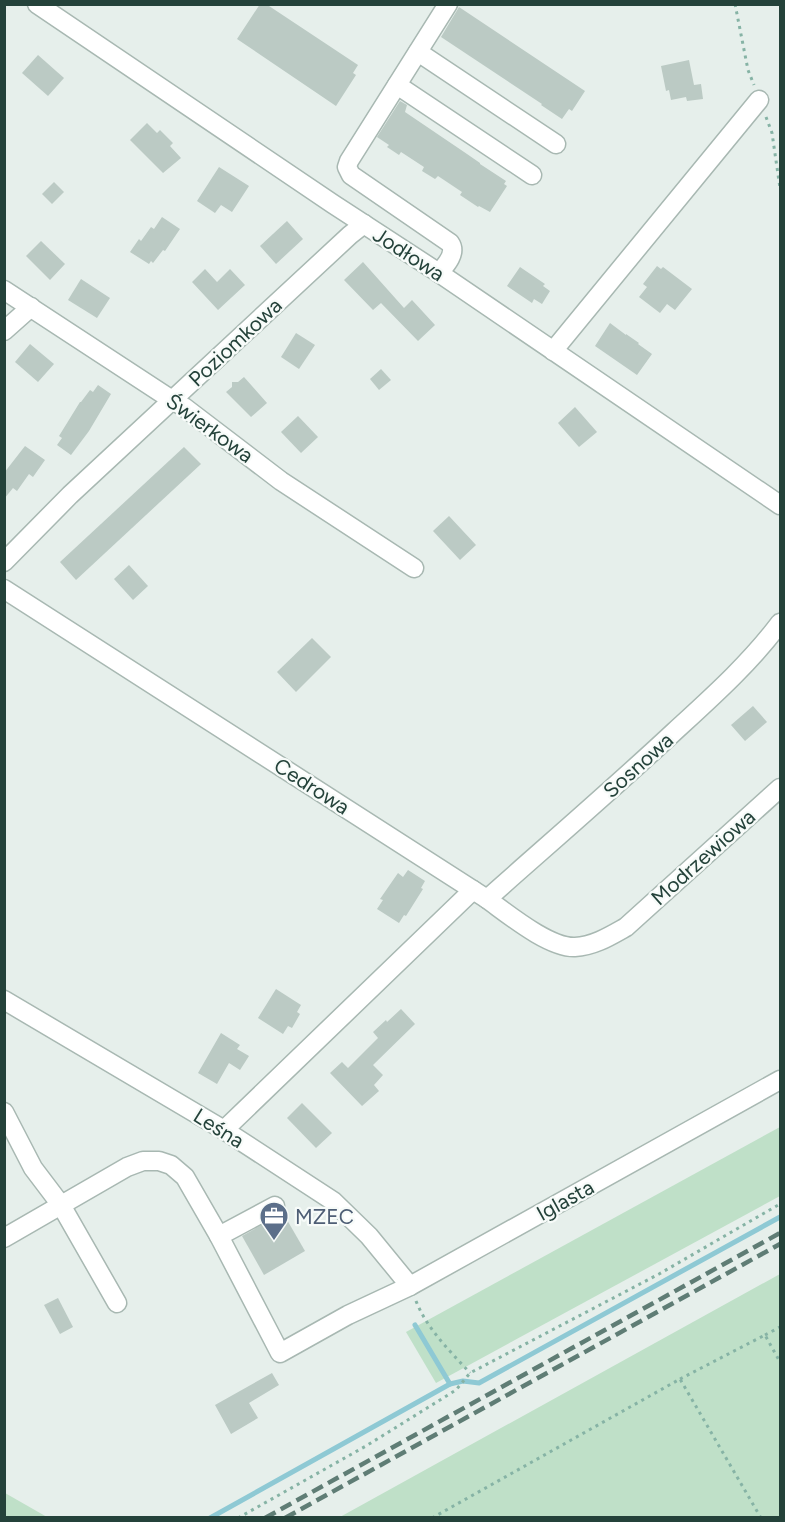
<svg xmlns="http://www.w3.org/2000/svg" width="785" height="1522" font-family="Figtree,sans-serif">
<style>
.green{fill:#bfe0c8}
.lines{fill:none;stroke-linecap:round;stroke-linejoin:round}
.stream{stroke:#8ec9d4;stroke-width:5}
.building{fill:#bbcac4}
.minor-casing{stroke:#a8b8b2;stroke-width:21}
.path{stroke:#86b3a5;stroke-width:3;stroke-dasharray:3 4.5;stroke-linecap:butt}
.minor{stroke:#fff;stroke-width:18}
.rail{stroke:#5f7d75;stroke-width:4.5;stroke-dasharray:12 6;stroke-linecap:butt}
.labels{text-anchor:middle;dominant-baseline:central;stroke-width:4.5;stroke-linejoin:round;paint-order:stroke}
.street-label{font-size:21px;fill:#24423a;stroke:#f7fbf9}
.service-label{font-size:21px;fill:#4e5e75;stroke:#f7fbf9;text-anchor:start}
</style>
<rect width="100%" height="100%" fill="#e6efeb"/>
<g class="green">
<path d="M 780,1127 L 780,1196 L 436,1383 L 406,1332 Z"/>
<path d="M 780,1274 L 780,1517 L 339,1517 L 340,1517 Z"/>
<path d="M 4,1493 L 5,1493 L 47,1517 L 5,1517 Z"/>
</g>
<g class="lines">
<g class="stream">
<path d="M 415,1325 L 450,1384"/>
<path d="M 210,1518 L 450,1384 L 463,1381 L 479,1383 L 780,1217"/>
</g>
</g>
<g class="building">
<path d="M 260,4 L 266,4 L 358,65 L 353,73 L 356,75 L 336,106 L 237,39 Z"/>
<path d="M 459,7 L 585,91 L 572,111 L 569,109 L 562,119 L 541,105 L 542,104 L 441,37 Z"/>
<path d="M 38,55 L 64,78 L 48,96 L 22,73 Z"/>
<path d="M 689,60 L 694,85 L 701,84 L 703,99 L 687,101 L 686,97 L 671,100 L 669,90 L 666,91 L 661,66 Z"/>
<path d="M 400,101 L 407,105 L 405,112 L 467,154 L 480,163 L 480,164 L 506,181 L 504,184 L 507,186 L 490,212 L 479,206 L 478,207 L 460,195 L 462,192 L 438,176 L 435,179 L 422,171 L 424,167 L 401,152 L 399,155 L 387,147 L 389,145 L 377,137 Z"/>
<path d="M 147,123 L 157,133 L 160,130 L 173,143 L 170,146 L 181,158 L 163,173 L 130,140 Z"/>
<path d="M 219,167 L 249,186 L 232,212 L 221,205 L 215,213 L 197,201 Z"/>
<path d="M 54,182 L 64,192 L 52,204 L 42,194 Z"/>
<path d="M 162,217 L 180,229 L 165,251 L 163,250 L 153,263 L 151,261 L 149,264 L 130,252 L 139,239 L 141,241 L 151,227 L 154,229 Z"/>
<path d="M 287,221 L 303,239 L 276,264 L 260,246 Z"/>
<path d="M 41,241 L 65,264 L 50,280 L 26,256 Z"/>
<path d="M 363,262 L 404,308 L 412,300 L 435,325 L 418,341 L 381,303 L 373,310 L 344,280 Z"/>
<path d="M 657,266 L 661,269 L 663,267 L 692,289 L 675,310 L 667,304 L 660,313 L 639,297 L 647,287 L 643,284 Z"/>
<path d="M 520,267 L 545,284 L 543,286 L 550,291 L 542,304 L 534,299 L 532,303 L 507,286 Z"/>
<path d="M 205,269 L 217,282 L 230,269 L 245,285 L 218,310 L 192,282 Z"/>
<path d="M 81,279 L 110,298 L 97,318 L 68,300 Z"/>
<path d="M 610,323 L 626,335 L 626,334 L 639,343 L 638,344 L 652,354 L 637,375 L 595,346 Z"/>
<path d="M 296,333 L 315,345 L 299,369 L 281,357 Z"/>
<path d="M 30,344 L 54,364 L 38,382 L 15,362 Z"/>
<path d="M 381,369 L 391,380 L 379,390 L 370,379 Z"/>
<path d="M 244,377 L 267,403 L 251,417 L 226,392 L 232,387 L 232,382 L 238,382 Z"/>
<path d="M 98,385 L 111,394 L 89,431 L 71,455 L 57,445 L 62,438 L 59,436 L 80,402 L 81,402 L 90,390 L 93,392 Z"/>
<path d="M 575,407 L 597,432 L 579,447 L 558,423 Z"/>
<path d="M 298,416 L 318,437 L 301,453 L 281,432 Z"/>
<path d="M 25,446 L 45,460 L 33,477 L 29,474 L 17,491 L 13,488 L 4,499 L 4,473 Z"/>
<path d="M 184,447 L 201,464 L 76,580 L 60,562 Z"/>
<path d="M 449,516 L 476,545 L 460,560 L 433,531 Z"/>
<path d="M 129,565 L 148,586 L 133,600 L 114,579 Z"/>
<path d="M 312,638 L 331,657 L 296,692 L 277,672 Z"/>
<path d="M 753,706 L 767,722 L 745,741 L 731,725 Z"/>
<path d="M 408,870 L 425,881 L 421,888 L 423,889 L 406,916 L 404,915 L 399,923 L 377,909 L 383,900 L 380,899 L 398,873 L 403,877 Z"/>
<path d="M 276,989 L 301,1005 L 297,1012 L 300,1014 L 292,1028 L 288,1026 L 283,1034 L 258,1018 Z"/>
<path d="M 401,1009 L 415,1024 L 373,1065 L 383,1075 L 374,1085 L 379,1091 L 362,1106 L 330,1073 L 342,1062 L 348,1068 L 378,1038 L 373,1032 L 386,1020 L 387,1022 Z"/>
<path d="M 221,1033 L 240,1045 L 237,1049 L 249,1056 L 240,1070 L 229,1063 L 217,1084 L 198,1073 Z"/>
<path d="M 302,1103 L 332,1133 L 316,1148 L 287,1118 Z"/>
<path d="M 283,1213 L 305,1251 L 264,1275 L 242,1236 Z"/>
<path d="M 58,1298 L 73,1327 L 60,1334 L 44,1305 Z"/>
<path d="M 272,1373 L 279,1385 L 249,1403 L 258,1418 L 231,1434 L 215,1405 Z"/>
</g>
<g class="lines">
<g class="minor-casing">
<g id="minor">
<path d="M 37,4 L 333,204 L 439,273 L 780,505"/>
<path d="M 418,52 L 556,144"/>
<path d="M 397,85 L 532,175"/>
<path d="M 439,273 C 446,265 457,253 450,243 L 351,175 L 347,167 L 349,161 L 448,4"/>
<path d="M 4,290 L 172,400 L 184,407 L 281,481 L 414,568"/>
<path d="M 4,331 L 31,307"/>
<path d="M 553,351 L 759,100"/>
<path d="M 4,562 L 70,495 L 350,235 L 364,224"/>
<path d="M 4,589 L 487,899 C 508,914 549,948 575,947 C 594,946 610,936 626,927 L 780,788"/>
<path d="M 487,899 C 550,843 614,788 675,731 C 712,697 750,663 780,623"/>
<path d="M 4,1000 L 224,1130 L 333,1201 L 369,1236 L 410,1286"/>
<path d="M 4,1112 L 33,1168 L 61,1205 L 117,1303"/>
<path d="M 224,1130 L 473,890"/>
<path d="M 219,1236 L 275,1206"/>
<path d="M 4,1238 L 127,1167 L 143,1161 L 159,1161 L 171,1165 L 185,1177 L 219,1236 L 280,1353 L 348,1315 L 410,1286 L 780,1080"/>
</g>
</g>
<g class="path">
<path d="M 735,4 L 748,70 L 754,85"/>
<path d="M 766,117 L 772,133 L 780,188"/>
<path d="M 416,1301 C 427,1329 450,1351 470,1373"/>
<path d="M 765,1335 L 780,1327"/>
<path d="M 680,1379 L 765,1335 L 780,1362"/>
<path d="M 238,1518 L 366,1446 L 456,1390 L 470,1373 L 659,1274 L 780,1204"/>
<path d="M 432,1518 L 680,1379 L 761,1518"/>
</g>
<use href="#minor" class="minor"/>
<g class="rail">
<path d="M 265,1518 L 780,1233"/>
<path d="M 285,1518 L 780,1244"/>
</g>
</g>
<defs>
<g id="office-pin" transform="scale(1.5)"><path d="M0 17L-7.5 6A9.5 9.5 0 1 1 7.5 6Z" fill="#5c6f8a" stroke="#f7fbf9"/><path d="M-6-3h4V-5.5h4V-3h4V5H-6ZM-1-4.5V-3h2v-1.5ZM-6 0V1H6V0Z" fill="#fff"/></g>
</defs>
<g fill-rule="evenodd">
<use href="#office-pin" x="274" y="1216"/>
</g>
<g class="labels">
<g class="street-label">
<text transform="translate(409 254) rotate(33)">Jodłowa</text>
<text transform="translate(235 342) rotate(-43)">Poziomkowa</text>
<text transform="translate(210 428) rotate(36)">Świerkowa</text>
<text transform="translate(638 765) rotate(-42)">Sosnowa</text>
<text transform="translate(312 786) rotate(33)">Cedrowa</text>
<text transform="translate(703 857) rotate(-42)">Modrzewiowa</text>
<text transform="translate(219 1128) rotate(32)">Leśna</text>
<text transform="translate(565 1200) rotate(-29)">Iglasta</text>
</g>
<g class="service-label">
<text x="295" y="1216">MZEC</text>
</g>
</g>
<rect width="785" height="1522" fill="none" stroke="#24423a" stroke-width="12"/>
</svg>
